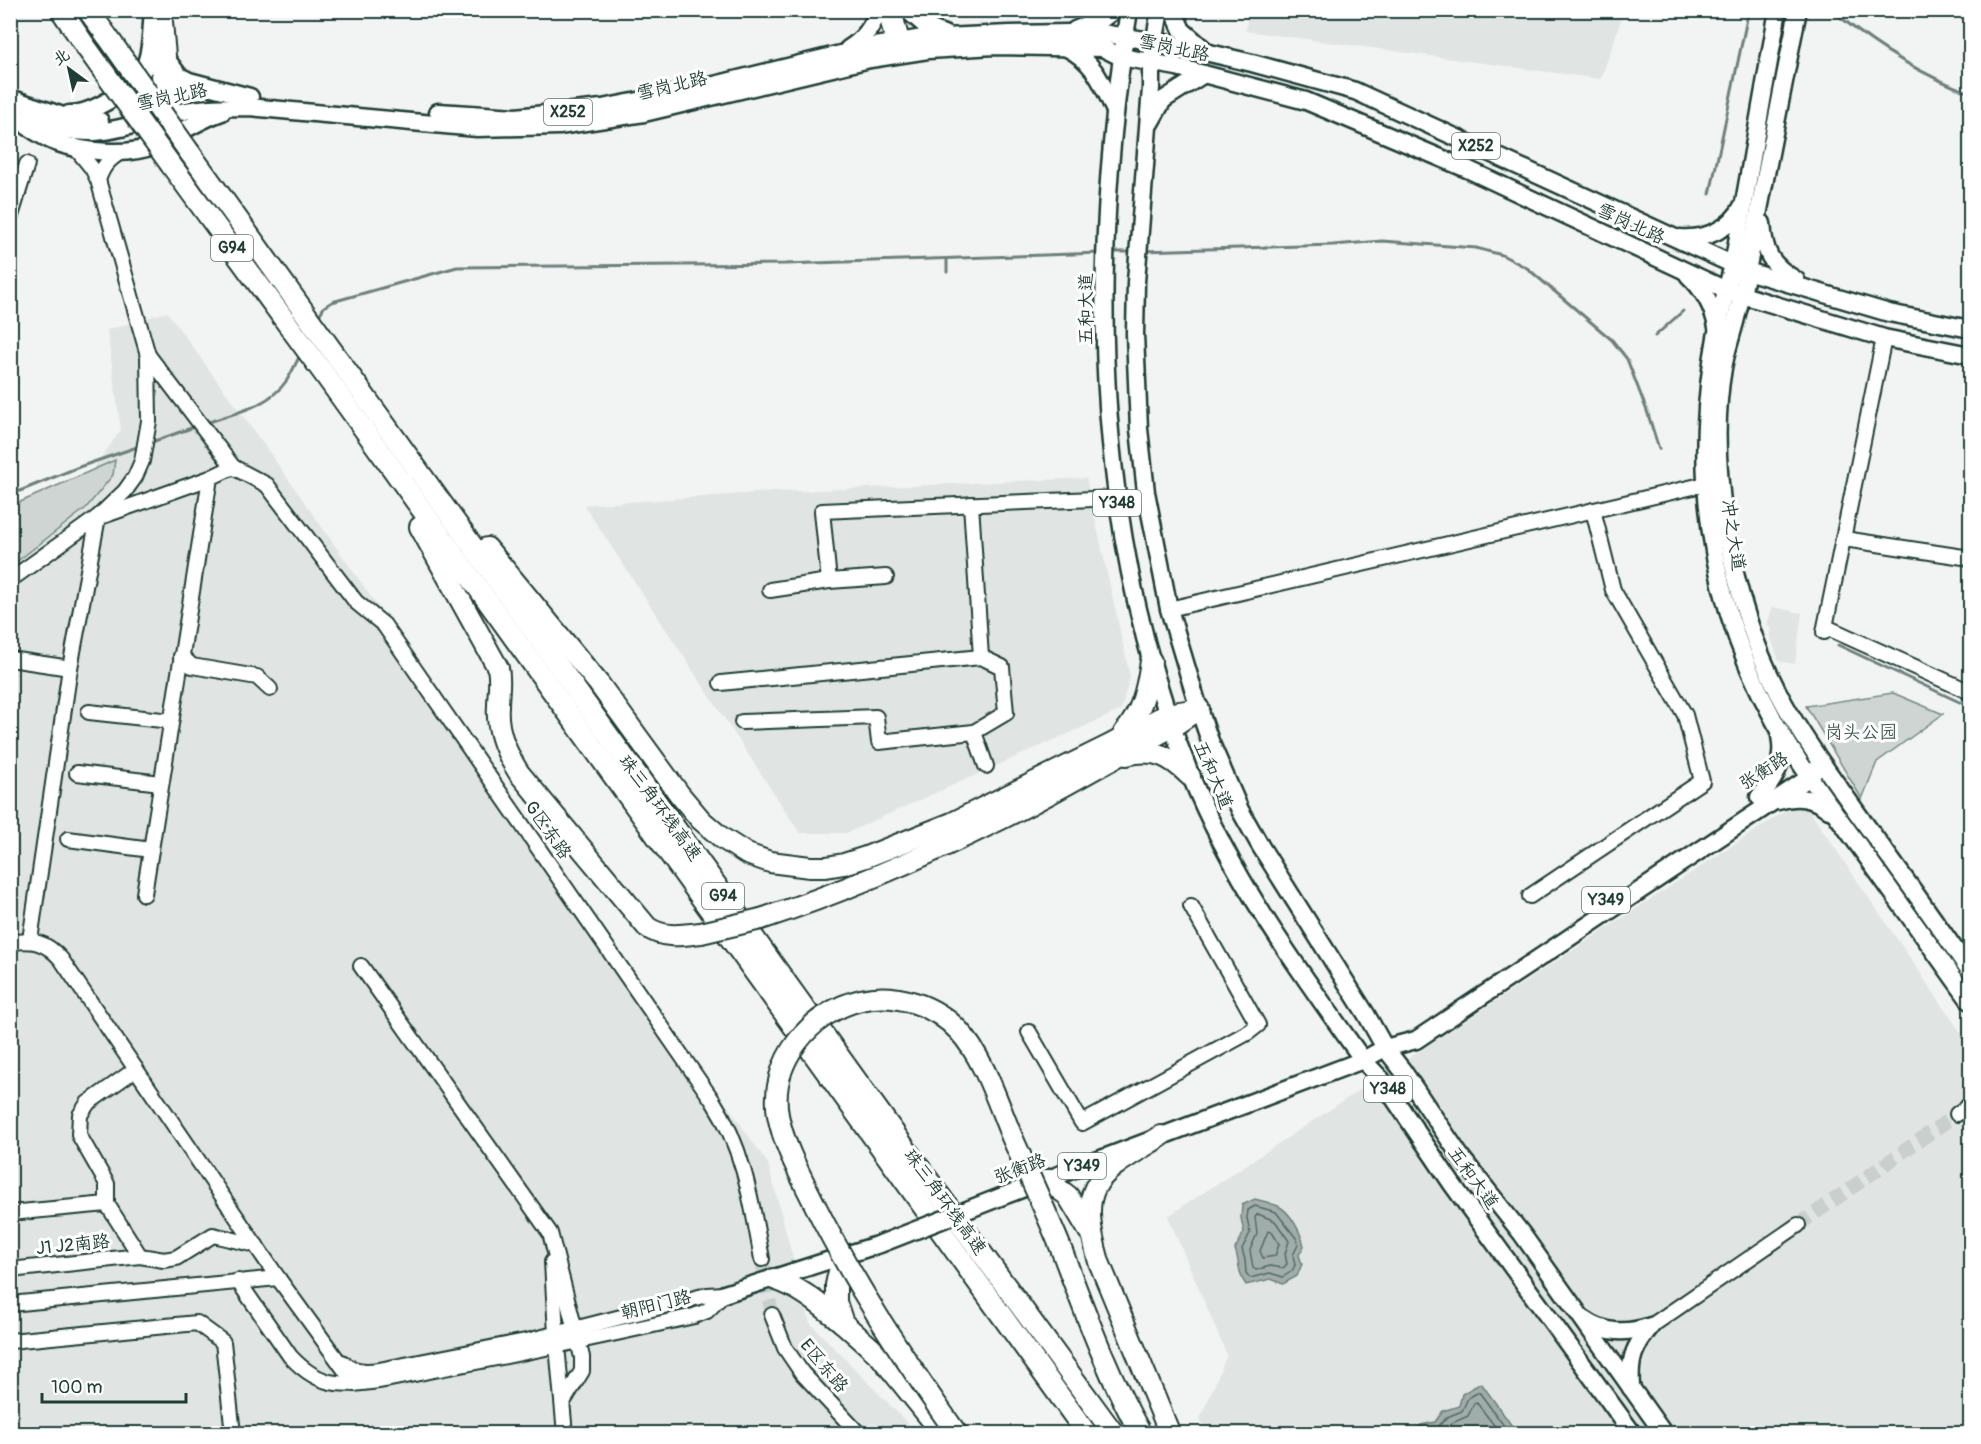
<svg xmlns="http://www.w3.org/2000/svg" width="1981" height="1444" font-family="Pangolin,'LXGW WenKai TC',sans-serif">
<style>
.built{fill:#e0e4e3}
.green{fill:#ced5d3;stroke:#768984;stroke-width:1.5}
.water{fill:#a1adaa;stroke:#6d807b;stroke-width:1.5}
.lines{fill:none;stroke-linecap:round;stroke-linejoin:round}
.shore{stroke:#536a63;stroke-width:1.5}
.stream{stroke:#6d807b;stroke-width:3}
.minor-tunnel{stroke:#c8cfcd;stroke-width:14;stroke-dasharray:14 7;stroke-linecap:butt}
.minor-casing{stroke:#1f3d34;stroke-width:18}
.major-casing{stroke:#1f3d34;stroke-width:21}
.highway-casing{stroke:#1f3d34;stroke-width:24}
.minor{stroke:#fff;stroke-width:14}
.major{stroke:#fff;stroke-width:16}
.highway{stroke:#fff;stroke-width:20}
.major-bridge-casing{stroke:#1f3d34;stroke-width:21;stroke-linecap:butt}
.highway-bridge-casing{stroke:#1f3d34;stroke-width:24;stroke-linecap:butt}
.major-bridge{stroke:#fff;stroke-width:16}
.highway-bridge{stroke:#fff;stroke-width:20}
.labels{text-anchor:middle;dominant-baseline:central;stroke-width:6;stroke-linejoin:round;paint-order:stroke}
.shield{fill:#fff;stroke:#627771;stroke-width:1.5}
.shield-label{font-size:16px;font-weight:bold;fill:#1f3d34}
.street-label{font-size:18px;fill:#1f3d34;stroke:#fff}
.park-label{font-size:18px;fill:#425b54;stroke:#fff}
</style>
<rect width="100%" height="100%" fill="#f2f3f3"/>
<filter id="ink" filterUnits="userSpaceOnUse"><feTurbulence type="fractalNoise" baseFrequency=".0167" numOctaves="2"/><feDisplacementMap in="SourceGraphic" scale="12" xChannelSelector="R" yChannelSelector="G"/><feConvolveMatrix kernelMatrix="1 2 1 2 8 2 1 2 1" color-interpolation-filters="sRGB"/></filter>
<g filter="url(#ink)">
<g class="built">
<path d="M 1248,11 L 1248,10 L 1624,11 L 1601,79 L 1246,31 Z"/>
<path d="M 167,312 L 269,452 L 593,912 L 768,1164 L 810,1323 L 917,1433 L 11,1434 L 11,545 L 66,507 L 121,430 L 107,330 Z"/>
<path d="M 1086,478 L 1130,676 L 1121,710 L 846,833 L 800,833 L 584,505 L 757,493 Z"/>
<path d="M 1772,607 L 1802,613 L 1795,664 L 1779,661 L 1770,635 L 1772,628 L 1767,626 Z"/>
<path d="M 1802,800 L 1970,1046 L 1970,1433 L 1208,1433 L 1200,1419 L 1227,1355 L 1168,1216 Z"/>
</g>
<g class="green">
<path d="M 115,460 L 113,475 L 86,508 L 11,566 L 11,509 L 16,504 Z"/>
<path d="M 1893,693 L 1943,714 L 1877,762 L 1862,799 L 1806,706 Z"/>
</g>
<g class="water">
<path d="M 1255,1199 C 1262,1201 1271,1203 1278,1206 C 1291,1212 1301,1233 1304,1246 L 1299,1255 L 1302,1264 L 1297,1276 L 1283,1284 L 1271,1279 L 1246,1285 C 1237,1272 1240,1263 1235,1249 L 1244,1232 L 1241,1218 L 1242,1205 Z"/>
<path d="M 1481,1383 L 1517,1433 L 1412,1433 L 1421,1425 L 1435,1422 L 1443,1411 L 1459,1406 L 1462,1394 Z"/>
</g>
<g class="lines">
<g class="shore">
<path d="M 1255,1206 L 1276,1212 L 1296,1238 L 1298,1245 L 1293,1255 L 1295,1265 L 1292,1271 L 1283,1277 L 1270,1273 L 1250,1278 L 1246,1273 L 1245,1260 L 1242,1249 L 1250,1233 L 1247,1218 L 1248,1210 Z"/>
<path d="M 1258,1214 L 1275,1221 L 1289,1241 L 1285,1254 L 1287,1264 L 1283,1268 L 1270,1266 L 1256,1270 L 1253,1268 L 1250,1250 L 1257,1234 L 1255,1217 Z"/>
<path d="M 1268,1231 L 1272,1232 L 1279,1244 L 1275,1256 L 1263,1258 L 1260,1251 Z"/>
<path d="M 1421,1434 L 1424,1430 L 1438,1427 L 1447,1417 L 1462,1411 L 1468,1398 L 1479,1392 L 1510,1434"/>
<path d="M 1443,1434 L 1452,1423 L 1468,1416 L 1474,1403 L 1476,1402 L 1501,1434"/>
</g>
<g class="stream">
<path d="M 1839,16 C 1879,49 1922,75 1970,93"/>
<path d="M 1710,194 L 1748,14"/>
<path d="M 1143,251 L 1333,245 L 1382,241 L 1476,248 L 1502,255 L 1527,268 L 1612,340 L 1627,359 L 1647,411 L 1659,449"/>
<path d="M 1110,252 L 1134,252"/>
<path d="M 947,259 L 947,272"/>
<path d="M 317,319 L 324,307 L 332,302 L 457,267 L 785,264 L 1101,253"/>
<path d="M 1655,336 L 1683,311"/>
<path d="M 206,423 C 234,413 269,407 287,380 C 292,372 296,363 300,355"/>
<path d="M 149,443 L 197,426"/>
<path d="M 10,495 L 79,467 L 140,446"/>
<path d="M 1838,645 L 1970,707"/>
</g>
<g class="minor-tunnel">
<path d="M 1798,1225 L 1957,1114"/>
<path d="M 762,1259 L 772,1315"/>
</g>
<g class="minor-casing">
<g id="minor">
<path d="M 164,10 L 172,102 L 168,115"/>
<path d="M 885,10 L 893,42 L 897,50"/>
<path d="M 894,10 L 902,41 L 901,49"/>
<path d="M 155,34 L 162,105 L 167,113"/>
<path d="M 98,180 C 103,166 108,160 121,152"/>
<path d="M 10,219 L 27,164"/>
<path d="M 148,355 L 233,467 L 267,485 L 356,602 L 384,625 L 713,1101 C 744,1149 752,1204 762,1259"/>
<path d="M 103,516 L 210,478 L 233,467"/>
<path d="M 1844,539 L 1970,558"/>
<path d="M 886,577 L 829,581 L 822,511 L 1116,498"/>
<path d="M 10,580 L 98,517 L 125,491 L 135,477 L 142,461 L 149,421 L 148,355 L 98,180 L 92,168 L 74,146"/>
<path d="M 770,590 L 829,581"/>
<path d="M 1169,609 L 1706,484"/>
<path d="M 1826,627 L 1970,692"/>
<path d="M 1824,632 L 1884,338"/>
<path d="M 181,656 L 192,666 L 257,677 L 270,689"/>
<path d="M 981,657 L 1002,667 L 1006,713 L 974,732 L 986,766"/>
<path d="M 10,659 L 70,668"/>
<path d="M 721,683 L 981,657 L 971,504"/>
<path d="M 89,712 L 171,721"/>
<path d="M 742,722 L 876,717 L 879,742 L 974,732"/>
<path d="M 77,773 L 161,783"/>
<path d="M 68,839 L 151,850"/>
<path d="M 144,894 L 210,478"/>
<path d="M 1530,896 L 1702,781 L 1685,715 L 1613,590 L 1593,510"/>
<path d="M 30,940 L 70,668 L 98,517"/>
<path d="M 10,942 C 34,940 45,941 61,959 L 278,1278 L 355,1384"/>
<path d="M 361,966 L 550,1233 L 582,1357 L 582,1371 L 563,1402"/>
<path d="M 1029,1032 L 1082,1123 L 1249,1032 L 1258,1025 L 1191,906"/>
<path d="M 136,1069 L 88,1103 L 80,1115 L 79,1135 L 107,1184 L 107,1204 L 140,1256 L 164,1260 L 176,1258 L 213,1235 L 256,1245"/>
<path d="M 1957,1114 L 1970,1105"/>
<path d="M 10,1213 L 107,1204"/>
<path d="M 552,1262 L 556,1334 L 565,1434"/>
<path d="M 10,1270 L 140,1256"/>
<path d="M 238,1281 L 290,1356 C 302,1369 318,1381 336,1383 C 368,1387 408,1374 439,1369 C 525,1353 609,1335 694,1316 L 707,1311 L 724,1294"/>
<path d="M 10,1304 L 278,1278"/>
<path d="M 772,1315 L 785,1348 L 802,1373 L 859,1434"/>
<path d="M 1651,1326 L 1798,1225"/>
<path d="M 10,1341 L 197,1323 L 223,1342 L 233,1434"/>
<path d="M 342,1362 C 354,1372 365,1372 379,1370 L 531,1340 L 707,1295 L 724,1294"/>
</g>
</g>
<g class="major-casing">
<g id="major">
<path d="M 907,10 L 927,27 L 946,35"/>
<path d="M 1129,10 C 1088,266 1092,532 1190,774 C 1232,879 1298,969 1363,1060 L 1381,1079 L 1452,1184 L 1633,1434"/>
<path d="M 1160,10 L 1151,62 L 1151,88 L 1136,282 L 1135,334 L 1139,429 L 1146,492 L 1169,609 L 1199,709 L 1210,741 L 1240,810 L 1261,847 L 1366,1014 L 1385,1048 L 1403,1071 L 1461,1157 L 1522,1234 L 1664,1434"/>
<path d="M 1173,10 L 1182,30 L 1206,51"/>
<path d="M 1778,10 L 1733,265 C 1688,423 1695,577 1775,722 C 1800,766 1830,806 1859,846 C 1896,898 1933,949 1970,1001"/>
<path d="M 1798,10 C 1782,92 1766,174 1750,256 C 1746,278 1741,300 1735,322 C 1731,337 1726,352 1723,368 C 1706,466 1732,603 1778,692 C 1800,735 1830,774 1858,814 C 1896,866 1933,918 1970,971"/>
<path d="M 1075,30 L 1102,19 L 1114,10"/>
<path d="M 1067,48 C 1096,63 1102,84 1115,111"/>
<path d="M 848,49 C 863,40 873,27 878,10"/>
<path d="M 168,61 L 179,76 L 189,81 L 250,97"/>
<path d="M 10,98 L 72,119 L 100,121"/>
<path d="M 438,112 L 516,117 L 602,108 L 690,91 L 869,47 L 923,38 L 1009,34 L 1068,33 L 1102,33 L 1125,37 L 1171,44 L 1252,63 L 1355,91 L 1747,271 L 1889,313 L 1970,329"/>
<path d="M 69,114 C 92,114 132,90 143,70 C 152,53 151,29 153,10"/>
<path d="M 10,115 C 38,123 67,133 95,132 C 125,130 151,118 180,112 C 202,107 226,107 249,107 L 477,128 L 559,126 L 644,113 L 870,59 L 928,50 L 994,46 L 1103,48 L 1121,57 L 1177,67 L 1306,101 L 1467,169 L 1726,290 L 1884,338 L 1970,355"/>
<path d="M 1150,123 L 1163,100 L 1204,74"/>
<path d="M 27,126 C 36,132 45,138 55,142 C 83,152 128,157 155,145 C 178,135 198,120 222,112"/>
<path d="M 1762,223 C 1764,252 1770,265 1796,280"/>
<path d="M 1680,238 C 1706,240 1731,229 1743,205"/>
<path d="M 1688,275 C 1703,289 1713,306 1717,327"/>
<path d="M 1759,797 C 1776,779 1785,761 1780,736"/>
<path d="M 1778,801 C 1797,795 1813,797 1829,810"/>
<path d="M 1003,1196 L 1363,1060 L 1385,1048 L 1416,1040 L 1810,777 L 1815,770"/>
<path d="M 724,1294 L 880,1244"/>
<path d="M 1584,1319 C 1605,1334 1627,1334 1651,1326"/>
<path d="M 1631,1388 C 1629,1360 1633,1348 1651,1326"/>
</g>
</g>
<g class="highway-casing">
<g id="highway">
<path d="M 61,10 L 86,47"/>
<path d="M 88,10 L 107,36"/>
<path d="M 190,153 L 910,1155 L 1114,1434"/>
<path d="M 171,165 L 325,375 L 1087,1434"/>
<path d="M 420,527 L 498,668 C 501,681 498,692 498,706 C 496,730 506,753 519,773 L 647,927 C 664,939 682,935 701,933"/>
<path d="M 487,548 L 599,684 L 680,795 L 701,820 L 722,838 L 747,854 L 770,862 L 810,867 L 826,867 L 844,864 L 866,857 L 952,823 L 1110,745 L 1167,714 L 1199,709"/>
<path d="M 1124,733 C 1142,712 1147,689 1151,661"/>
<path d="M 1126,755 C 1155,748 1170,756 1190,776"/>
<path d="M 761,919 C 844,892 924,857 1003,818 C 1060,790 1115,756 1172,727 L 1194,712"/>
<path d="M 1161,1136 C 1097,1176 1076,1181 1099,1262 L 1170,1434"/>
<path d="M 1047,1180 L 1068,1196 L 1089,1231"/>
<path d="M 849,1255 L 839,1271 L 836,1285 L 836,1302 L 843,1323 L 880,1356 L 943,1434"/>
<path d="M 774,1279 C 802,1288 820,1305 843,1323"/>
</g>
</g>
<use href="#minor" class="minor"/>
<use href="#major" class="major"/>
<use href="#highway" class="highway"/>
<g class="major-bridge-casing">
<path id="major-bridge" d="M 880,1244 L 1003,1196"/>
</g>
<g class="highway-bridge-casing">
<g id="highway-bridge">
<path d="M 107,36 L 190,153"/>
<path d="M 86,47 L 171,165"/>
<path d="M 701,933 L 761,919"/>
<path d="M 957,1434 C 904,1359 856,1287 815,1205 C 801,1176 784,1147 778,1115 C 769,1062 810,1012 861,1000 C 896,992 935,1005 959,1031 C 984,1058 998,1104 1012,1137 C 1028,1173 1045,1209 1060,1246 C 1084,1309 1107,1374 1141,1434"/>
</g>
</g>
<use href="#major-bridge" class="major-bridge"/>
<use href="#highway-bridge" class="highway-bridge"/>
</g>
</g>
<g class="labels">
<g class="shield">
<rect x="544" y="99" width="48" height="26" rx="4.5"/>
<rect x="1452" y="133" width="48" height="26" rx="4.5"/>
<rect x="211" y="235" width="42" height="26" rx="4.5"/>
<rect x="1093" y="490" width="48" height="26" rx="4.5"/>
<rect x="702" y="883" width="42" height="26" rx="4.5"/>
<rect x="1582" y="887" width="48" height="26" rx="4.5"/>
<rect x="1364" y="1076" width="48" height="26" rx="4.5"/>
<rect x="1058" y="1153" width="48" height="26" rx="4.5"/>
</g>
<g class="shield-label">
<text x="568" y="112">X252</text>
<text x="1476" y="146">X252</text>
<text x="232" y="248">G94</text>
<text x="1117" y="503">Y348</text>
<text x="723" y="896">G94</text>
<text x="1606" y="900">Y349</text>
<text x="1388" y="1089">Y348</text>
<text x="1082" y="1166">Y349</text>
</g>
<g class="street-label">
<text transform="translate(1174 48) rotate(12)">雪岗北路</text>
<text transform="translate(672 86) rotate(-13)">雪岗北路</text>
<text transform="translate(172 97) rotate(-12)">雪岗北路</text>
<text transform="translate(1631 224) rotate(25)">雪岗北路</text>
<text transform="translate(1086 309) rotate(-90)">五和大道</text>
<text transform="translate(1733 535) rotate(81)">冲之大道</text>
<text transform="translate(1764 771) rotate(-33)">张衡路</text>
<text transform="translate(1213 775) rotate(67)">五和大道</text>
<text transform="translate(660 808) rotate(54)">珠三角环线高速</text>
<text transform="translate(548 830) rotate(55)">G区东路</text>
<text transform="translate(1020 1169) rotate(-21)">张衡路</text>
<text transform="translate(1473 1178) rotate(54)">五和大道</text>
<text transform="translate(945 1202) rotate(54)">珠三角环线高速</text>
<text transform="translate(73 1245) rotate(-6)">J1 J2南路</text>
<text transform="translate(656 1305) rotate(-14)">朝阳门路</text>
<text transform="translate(824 1366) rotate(50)">E区东路</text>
</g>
<g class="park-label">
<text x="1861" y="732">岗头公园</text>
</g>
</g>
<rect width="1981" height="1444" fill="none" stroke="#fff" stroke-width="36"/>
<rect x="18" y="18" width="1945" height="1408" fill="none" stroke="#1f3d34" stroke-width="2" filter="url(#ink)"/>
<g transform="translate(69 69) rotate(327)" stroke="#ffffff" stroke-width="4.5" paint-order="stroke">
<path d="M0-4.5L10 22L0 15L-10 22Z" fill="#1f3d34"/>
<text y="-9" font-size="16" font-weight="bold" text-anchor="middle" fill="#1f3d34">北</text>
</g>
<path d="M42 1393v9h144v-9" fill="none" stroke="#1f3d34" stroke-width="3"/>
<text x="51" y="1393" font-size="18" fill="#1f3d34" stroke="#ffffff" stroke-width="4.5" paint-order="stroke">100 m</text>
</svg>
